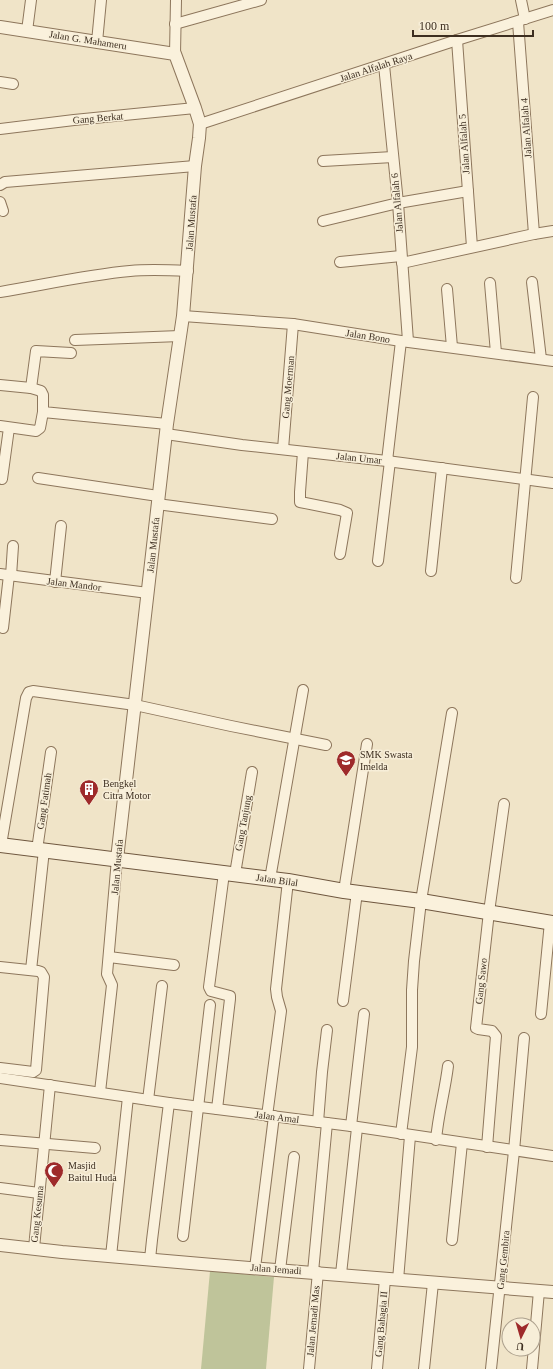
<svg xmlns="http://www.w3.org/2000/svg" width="553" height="1369" font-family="'Times New Roman',serif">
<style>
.cemetery{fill:#bfc49a}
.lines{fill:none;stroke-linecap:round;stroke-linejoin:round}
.minor-casing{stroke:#8d765c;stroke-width:12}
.tertiary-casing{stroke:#8d765c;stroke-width:14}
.secondary-casing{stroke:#6f573f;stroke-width:16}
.minor{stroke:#faf1dc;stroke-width:10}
.tertiary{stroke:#faf1dc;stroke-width:12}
.secondary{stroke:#faf1dc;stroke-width:14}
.labels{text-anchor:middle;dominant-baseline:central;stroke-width:3;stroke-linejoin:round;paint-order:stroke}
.street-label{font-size:10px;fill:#3d2e20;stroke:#f7eed8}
.poi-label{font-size:10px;fill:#3d2e20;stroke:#f7eed8;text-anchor:start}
</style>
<rect width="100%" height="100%" fill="#f0e4c8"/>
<path class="cemetery" d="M 210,1271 L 274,1277 L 266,1369 L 201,1369 Z"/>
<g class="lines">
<g class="minor-casing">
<g id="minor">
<path d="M 521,0 L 525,19"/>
<path d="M 518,22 L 534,234"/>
<path d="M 175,24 L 261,0"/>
<path d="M 27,31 L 31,0"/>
<path d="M 457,40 L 472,247"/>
<path d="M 97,42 L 101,0"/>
<path d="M 175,54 L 176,0"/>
<path d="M 384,65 L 398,203 L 408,341"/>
<path d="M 0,82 L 13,84"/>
<path d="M 200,124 L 457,40 L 553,10"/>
<path d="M 0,129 L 74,120 L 195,108"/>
<path d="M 323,161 L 393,157"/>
<path d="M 0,185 L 5,182 L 195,166"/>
<path d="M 0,202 L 3,211"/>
<path d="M 323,221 L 398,203 L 468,191"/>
<path d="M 340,262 L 401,256"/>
<path d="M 402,263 L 534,234 L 553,231"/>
<path d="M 532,282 L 541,359"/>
<path d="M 490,283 L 496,353"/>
<path d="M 447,289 L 452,347"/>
<path d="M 0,292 C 43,285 86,275 130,271 C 149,269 168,270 188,271"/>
<path d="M 183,316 L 293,324 L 401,341 L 553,361"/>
<path d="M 75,340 L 180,336"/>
<path d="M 0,385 L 31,388 L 41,391 L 43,395 L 43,412 L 167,424"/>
<path d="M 31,388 L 36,351 L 71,353"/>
<path d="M 0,426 L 36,431 L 40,428 L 43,412"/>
<path d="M 166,434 L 242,445 L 387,461 L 553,483"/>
<path d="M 283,449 L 293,324"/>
<path d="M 303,452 L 300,492 L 300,502 L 340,510 L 347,513 L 340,554"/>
<path d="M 387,461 L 401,341"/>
<path d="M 38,478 L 158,496"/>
<path d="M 2,479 L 9,428"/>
<path d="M 157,504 L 272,519"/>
<path d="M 378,561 L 390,461"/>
<path d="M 431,571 L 442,468"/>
<path d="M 0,574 L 148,593"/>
<path d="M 11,576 L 13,546"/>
<path d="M 516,578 L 533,397"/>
<path d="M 55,582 L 61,526"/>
<path d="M 3,628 L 9,575"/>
<path d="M 1,845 L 26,698 L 29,692 L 33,691 L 135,705 L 231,726 L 326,745"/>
<path d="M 37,850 L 51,752"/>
<path d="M 235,874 L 252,772"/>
<path d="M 270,879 L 303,690"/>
<path d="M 344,891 L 367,744"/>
<path d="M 109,957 L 174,965"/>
<path d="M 0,967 L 38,971 L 41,972 L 44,977 L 36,1070 L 33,1072 L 0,1068"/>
<path d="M 31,970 L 44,850"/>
<path d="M 343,1001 L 357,892"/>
<path d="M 541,1014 L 550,922"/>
<path d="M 0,1078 L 169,1103 L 351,1126 L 553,1156"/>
<path d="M 100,1092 L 112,985 L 107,974 L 117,859"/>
<path d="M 148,1100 L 162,986"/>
<path d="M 217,1109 L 230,999 L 230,996 L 211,991 L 209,987 L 224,873"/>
<path d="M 267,1116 L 281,1011 L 277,997 L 276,989 L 288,881"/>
<path d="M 318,1122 L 322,1072 L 327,1030"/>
<path d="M 351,1126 L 364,1014"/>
<path d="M 401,1134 L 412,1047 L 412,990 L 414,961 L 421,901 L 452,713"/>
<path d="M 1,1140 L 95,1148"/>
<path d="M 436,1140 C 438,1115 445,1091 448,1066"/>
<path d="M 487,1147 L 496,1036 L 492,1031 L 478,1029 L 476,1028 L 489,912 L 504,804"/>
<path d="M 0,1188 L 39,1193"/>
<path d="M 183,1236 L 210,1005"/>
<path d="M 452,1240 L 462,1143"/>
<path d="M 34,1248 L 50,1085"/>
<path d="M 111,1256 L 128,1097"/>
<path d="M 150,1259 L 152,1240 L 169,1103"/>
<path d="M 255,1268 L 274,1116"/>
<path d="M 280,1270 L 294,1157"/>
<path d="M 313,1272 L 327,1123"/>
<path d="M 341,1274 L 357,1128"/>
<path d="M 398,1280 L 410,1136"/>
<path d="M 309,1369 L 318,1272"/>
<path d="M 377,1369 L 385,1279"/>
<path d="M 424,1369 L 433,1283"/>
<path d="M 491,1369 L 514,1151 L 524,1038"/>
<path d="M 532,1369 L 539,1291"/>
</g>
</g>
<g class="tertiary-casing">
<g id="tertiary">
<path d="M 0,27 L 175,54 L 195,108 L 200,124 L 199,138 L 195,166 L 183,316 L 167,424 L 117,859"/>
<path d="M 0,1245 L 62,1252 L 213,1265 L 553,1292"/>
</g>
</g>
<g class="secondary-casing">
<path id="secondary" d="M 0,845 L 288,881 L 344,891 L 421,901 L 553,923"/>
</g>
<use href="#minor" class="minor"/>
<use href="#tertiary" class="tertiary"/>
<use href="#secondary" class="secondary"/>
</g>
<defs>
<g id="school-pin" transform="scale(1)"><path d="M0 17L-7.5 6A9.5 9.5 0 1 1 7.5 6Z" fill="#9e2a2b" stroke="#f7eed8"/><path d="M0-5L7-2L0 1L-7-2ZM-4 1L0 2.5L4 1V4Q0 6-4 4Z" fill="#fff"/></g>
<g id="building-pin" transform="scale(1)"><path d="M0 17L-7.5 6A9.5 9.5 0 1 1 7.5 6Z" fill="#9e2a2b" stroke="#f7eed8"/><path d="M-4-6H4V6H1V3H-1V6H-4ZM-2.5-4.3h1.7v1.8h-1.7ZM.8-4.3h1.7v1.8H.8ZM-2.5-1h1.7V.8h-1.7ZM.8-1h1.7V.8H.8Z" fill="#fff"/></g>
<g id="mosque-pin" transform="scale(1)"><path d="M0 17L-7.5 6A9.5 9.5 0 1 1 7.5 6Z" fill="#9e2a2b" stroke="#f7eed8"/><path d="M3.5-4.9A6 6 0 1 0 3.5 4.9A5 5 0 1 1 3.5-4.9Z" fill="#fff"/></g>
</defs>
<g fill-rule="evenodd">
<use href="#school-pin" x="346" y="760"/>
<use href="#building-pin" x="89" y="789"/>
<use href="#mosque-pin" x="54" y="1171"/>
</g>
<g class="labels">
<g class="street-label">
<text transform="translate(88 40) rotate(9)">Jalan G. Mahameru</text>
<text transform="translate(376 67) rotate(-18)">Jalan Alfalah Raya</text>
<text transform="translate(98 118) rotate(-5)">Gang Berkat</text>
<text transform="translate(526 128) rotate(-94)">Jalan Alfalah 4</text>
<text transform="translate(464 144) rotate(-94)">Jalan Alfalah 5</text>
<text transform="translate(397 203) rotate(-95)">Jalan Alfalah 6</text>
<text transform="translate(191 223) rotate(-86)">Jalan Mustafa</text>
<text transform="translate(368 336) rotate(9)">Jalan Bono</text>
<text transform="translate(288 387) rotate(-85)">Gang Moerman</text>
<text transform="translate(359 458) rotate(6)">Jalan Umar</text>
<text transform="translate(153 545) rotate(-84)">Jalan Mustafa</text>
<text transform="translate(74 584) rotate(7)">Jalan Mandor</text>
<text transform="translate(44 801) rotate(-82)">Gang Fatimah</text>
<text transform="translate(243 823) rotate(-80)">Gang Tanjung</text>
<text transform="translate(117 867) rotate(-85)">Jalan Mustafa</text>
<text transform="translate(277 880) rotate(8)">Jalan Bilal</text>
<text transform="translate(481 981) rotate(-84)">Gang Sawo</text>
<text transform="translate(277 1117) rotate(7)">Jalan Amal</text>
<text transform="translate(37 1214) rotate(-84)">Gang Kesuma</text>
<text transform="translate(503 1260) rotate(-84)">Gang Gembira</text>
<text transform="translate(276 1269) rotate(4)">Jalan Jemadi</text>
<text transform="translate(313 1321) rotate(-85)">Jalan Jemadi Mas</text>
<text transform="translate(381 1324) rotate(-85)">Gang Bahagia II</text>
</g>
<g class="poi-label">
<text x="360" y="754">SMK Swasta<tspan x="360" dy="12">Imelda</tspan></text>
<text x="103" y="783">Bengkel<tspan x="103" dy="12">Citra Motor</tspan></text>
<text x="68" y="1165">Masjid<tspan x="68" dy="12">Baitul Huda</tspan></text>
</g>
</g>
<g transform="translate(521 1337) rotate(185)"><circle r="19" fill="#f7eed8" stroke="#ada18e"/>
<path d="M0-3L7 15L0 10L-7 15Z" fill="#9e2a2b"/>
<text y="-6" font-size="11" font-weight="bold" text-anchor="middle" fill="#3d2e20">U</text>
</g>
<path d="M413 30v6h120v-6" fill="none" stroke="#3d2e20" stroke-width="2"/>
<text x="419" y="30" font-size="12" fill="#3d2e20" stroke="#f7eed8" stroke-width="3" paint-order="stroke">100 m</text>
</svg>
